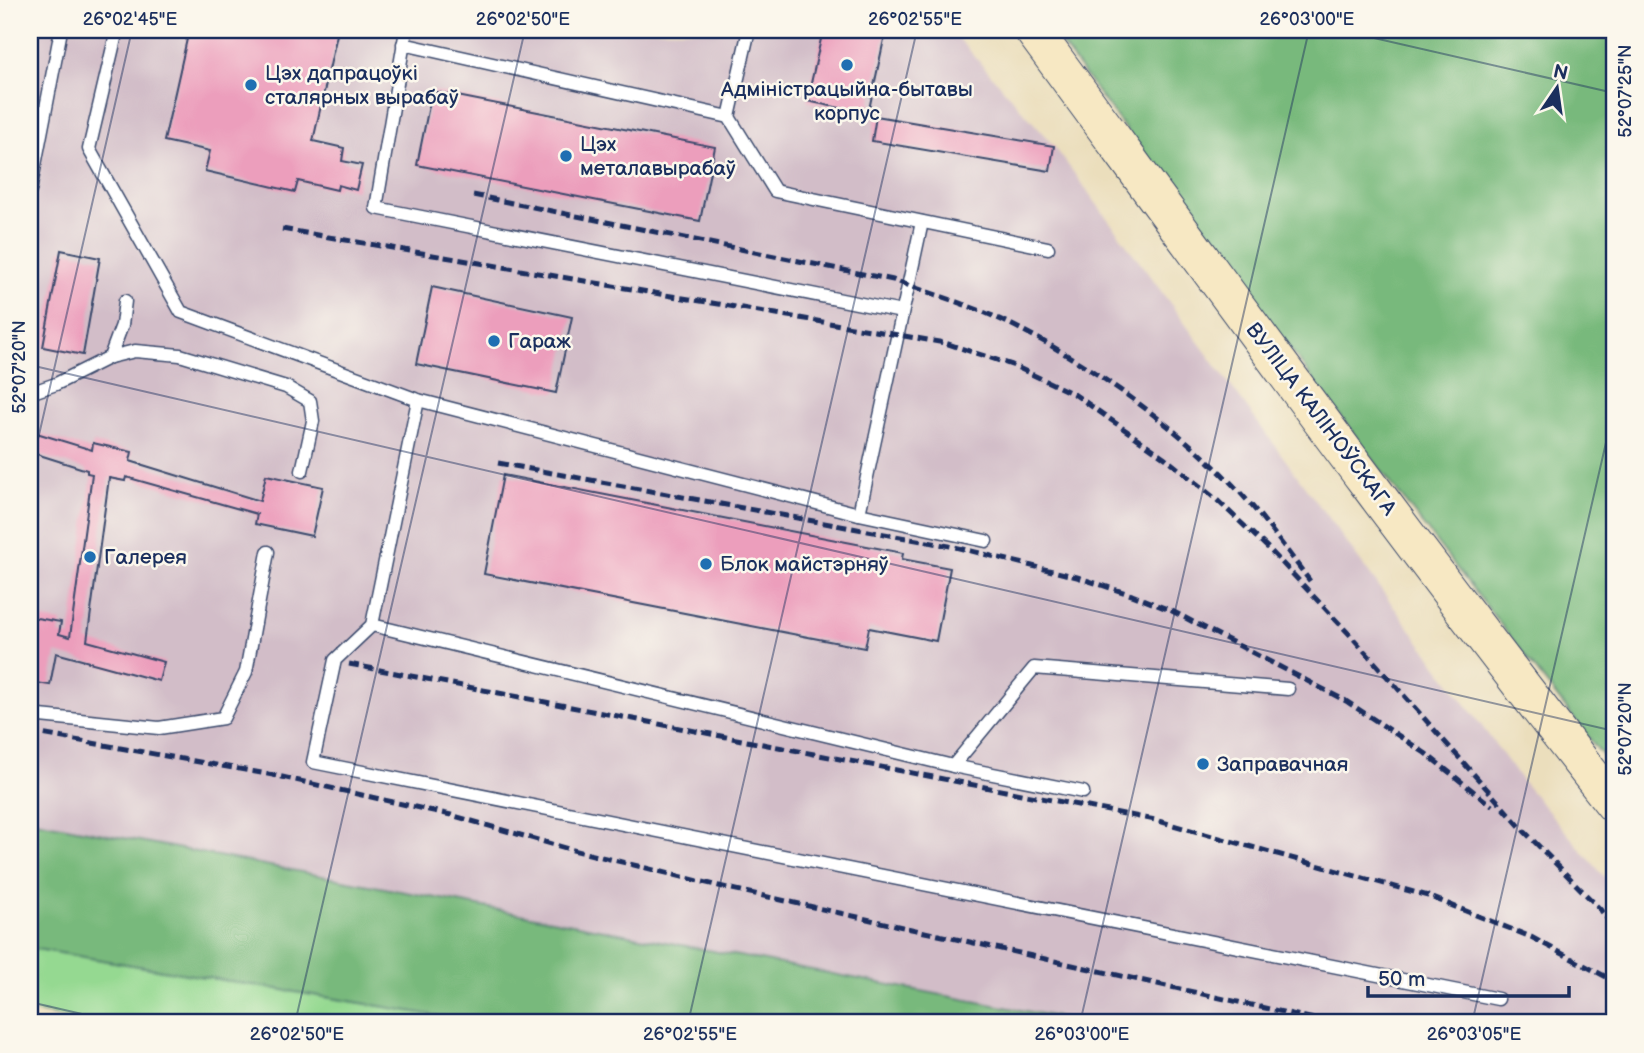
<svg xmlns="http://www.w3.org/2000/svg" width="1644" height="1053" font-family="'Balsamiq Sans',sans-serif">
<style>
.industrial{fill:#d2bdc8}
.green{fill:#95d991;stroke:#588478;stroke-width:2}
.forest{fill:#78b97b;stroke:#4a746c;stroke-width:2}
.building{fill:#ec9ebc}
.lines{fill:none;stroke-linecap:round;stroke-linejoin:round}
.lane-casing{stroke:#3a496c;stroke-width:15}
.secondary-casing{stroke:#3a496c;stroke-width:39}
.lane{stroke:#fff;stroke-width:12}
.secondary{stroke:#f7e8c3;stroke-width:37}
.rail{stroke:#1b2f5e;stroke-width:5;stroke-dasharray:10 5;stroke-linecap:butt}
.ticks{fill:none;stroke:#1b2f5e;stroke-width:2;stroke-opacity:0.45}
.poi-dot{fill:#1f6fb2;stroke:#fbf7ec;stroke-width:2.5}
.labels{text-anchor:middle;dominant-baseline:central;stroke-width:5;stroke-linejoin:round;paint-order:stroke}
.poi-label{font-size:21px;fill:#1b2f5e;stroke:#fbf7ec;text-anchor:start}
.street-label{font-size:21px;fill:#1b2f5e;stroke:#fbf7ec}
.neatline{fill:none;stroke:#1b2f5e;stroke-width:2.5}
.ticks-label{font-size:18px;text-anchor:middle;fill:#1b2f5e}
</style>
<rect width="100%" height="100%" fill="#fbf7ec"/>
<filter id="ink" filterUnits="userSpaceOnUse"><feTurbulence type="fractalNoise" baseFrequency=".0143" numOctaves="2"/><feDisplacementMap in="SourceGraphic" scale="14" xChannelSelector="R" yChannelSelector="G"/><feConvolveMatrix kernelMatrix="1 2 1 2 8 2 1 2 1" color-interpolation-filters="sRGB"/></filter>
<filter id="wash" filterUnits="userSpaceOnUse"><feTurbulence type="fractalNoise" baseFrequency=".00686" numOctaves="4" result="noise"/><feDisplacementMap in="SourceGraphic" scale="28" xChannelSelector="R" yChannelSelector="G"/><feGaussianBlur stdDeviation="1.57" result="paint"/><feColorMatrix in="noise" values="0 0 0 0 0 0 0 0 0 0 0 0 0 0 0 0 0 1.4 0 .05"/><feComposite in="paint" operator="in"/></filter>
<g filter="url(#wash)">
<rect width="100%" height="100%" fill="#ebdebc"/>
<path class="industrial" d="M 30,30 L 951,30 L 1054,146 L 1523,782 L 1614,888 L 1614,1023 L 1088,1023 L 30,820 Z"/>
<path class="green" d="M 30,948 L 481,1023 L 99,1023 L 30,1011 Z"/>
<g class="forest">
<path d="M 1051,30 L 1614,30 L 1614,770 L 1399,494 Z"/>
<path d="M 30,820 L 1088,1023 L 481,1023 L 30,948 Z"/>
</g>
<g id="blocks">
<g class="building">
<path d="M 189,30 L 338,30 L 313,141 L 344,148 L 342,161 L 362,165 L 356,190 L 338,185 L 337,190 L 298,181 L 295,192 L 205,171 L 210,151 L 164,141 Z"/>
<path d="M 502,30 L 524,30 L 523,35 Z"/>
<path d="M 823,30 L 886,30 L 868,114 L 807,101 Z"/>
<path d="M 432,91 L 715,147 L 700,221 L 417,165 Z"/>
<path d="M 876,116 L 1054,146 L 1050,171 L 872,141 Z"/>
<path d="M 61,250 L 100,258 L 83,355 L 43,347 Z"/>
<path d="M 432,287 L 572,317 L 556,393 L 416,364 Z"/>
<path d="M 30,431 L 92,450 L 93,443 L 132,452 L 130,461 L 260,501 L 266,475 L 323,487 L 312,536 L 255,524 L 257,514 L 126,477 L 125,481 L 109,478 L 87,641 L 164,662 L 159,681 L 56,653 L 50,685 L 30,682 L 30,617 L 61,622 L 59,634 L 70,637 L 92,474 L 87,473 L 87,470 L 30,452 Z"/>
<path d="M 503,475 L 903,553 L 902,559 L 950,568 L 936,641 L 869,628 L 865,648 L 484,574 Z"/>
</g>
</g>
</g>
<g filter="url(#ink)">
<use href="#blocks" fill-opacity="0" stroke="#3a496c" stroke-width="2"/>
<g class="lines">
<g class="lane-casing">
<g id="lane">
<path d="M 117,30 L 89,149 L 181,312 L 418,400 L 372,625 L 335,660 L 313,762 L 1498,999"/>
<path d="M 406,30 L 376,208 L 902,312"/>
<path d="M 403,44 L 729,117 L 775,191 L 1048,248"/>
<path d="M 729,117 L 749,30"/>
<path d="M 30,191 L 61,30"/>
<path d="M 110,357 L 135,351 L 180,355 L 286,387 L 310,401 L 313,421 L 302,471"/>
<path d="M 30,393 L 56,384 L 110,357 L 122,325 L 125,301"/>
<path d="M 418,400 L 859,514 L 986,541"/>
<path d="M 859,514 L 922,222"/>
<path d="M 372,625 L 953,766 L 1083,792"/>
<path d="M 30,715 L 159,728 L 223,718 L 246,672 L 268,552"/>
<path d="M 953,766 L 1034,668 L 1288,689"/>
</g>
</g>
<g class="secondary-casing">
<path id="secondary" d="M 1033,30 C 1224,289 1414,551 1614,804"/>
</g>
<use href="#lane" class="lane"/>
<use href="#secondary" class="secondary"/>
<g class="rail">
<path d="M 473,195 L 893,280 C 932,294 971,305 1008,323 C 1081,358 1168,420 1225,477 C 1257,508 1283,546 1310,581"/>
<path d="M 282,229 L 945,343 L 1012,365 L 1074,394 L 1164,457 L 1217,500 L 1269,549 L 1352,637 L 1525,832 L 1600,909 L 1614,928"/>
<path d="M 498,463 L 955,547 L 1077,577 L 1132,595 L 1172,611 L 1346,701 L 1425,753 L 1492,806"/>
<path d="M 349,664 L 1155,820 L 1428,896 L 1531,937 L 1614,981"/>
<path d="M 30,732 L 273,775 L 451,815 L 569,849 L 719,886 L 1332,1023"/>
</g>
</g>
</g>
<path class="ticks" d="M 1339,30 L 1614,93M 30,365 L 1614,731M 30,474 L 132,30M 30,1002 L 121,1023M 295,1023 L 525,30M 688,1023 L 917,30M 1080,1023 L 1309,30M 1472,1023 L 1614,408"/>
<g class="poi-dot">
<circle cx="847" cy="65" r="7"/>
<circle cx="251" cy="85" r="7"/>
<circle cx="566" cy="156" r="7"/>
<circle cx="494" cy="341" r="7"/>
<circle cx="90" cy="557" r="7"/>
<circle cx="706" cy="564" r="7"/>
<circle cx="1203" cy="764" r="7"/>
</g>
<g class="labels">
<g class="poi-label">
<text x="265" y="73">Цэх дапрацоўкі<tspan x="265" dy="24">сталярных вырабаў</tspan></text>
<text x="847" y="89" text-anchor="middle">Адміністрацыйна-бытавы<tspan x="847" dy="24">корпус</tspan></text>
<text x="580" y="144">Цэх<tspan x="580" dy="24">металавырабаў</tspan></text>
<text x="508" y="341">Гараж</text>
<text x="104" y="557">Галерея</text>
<text x="720" y="564">Блок майстэрняў</text>
<text x="1217" y="764">Заправачная</text>
</g>
<g class="street-label">
<text transform="translate(1321 419) rotate(53)">ВУЛІЦА КАЛІНОЎСКАГА</text>
</g>
</g>
<rect width="1644" height="1053" fill="none" stroke="#fbf7ec" stroke-width="77"/>
<g transform="translate(1557 88) rotate(13)" stroke="#fbf7ec" stroke-width="5" paint-order="stroke">
<path d="M0-5L12 26L0 18L-12 26Z" fill="#1b2f5e"/>
<text y="-10" font-size="19" font-weight="bold" text-anchor="middle" fill="#1b2f5e">N</text>
</g>
<path d="M1368 986v10h201v-10" fill="none" stroke="#1b2f5e" stroke-width="3.5"/>
<text x="1378" y="986" font-size="21" fill="#1b2f5e" stroke="#fbf7ec" stroke-width="5" paint-order="stroke">50 m</text>
<rect x="38" y="38" width="1568" height="976" class="neatline"/>
<g class="ticks-label">
<text x="130" y="25">26°02'45"E</text>
<text x="523" y="25">26°02'50"E</text>
<text x="915" y="25">26°02'55"E</text>
<text x="1307" y="25">26°03'00"E</text>
<text transform="translate(1625 91) rotate(-90)" y="6">52°07'25"N</text>
<text transform="translate(19 367) rotate(-90)" y="6">52°07'20"N</text>
<text transform="translate(1625 729) rotate(-90)" y="6">52°07'20"N</text>
<text x="297" y="1040">26°02'50"E</text>
<text x="690" y="1040">26°02'55"E</text>
<text x="1082" y="1040">26°03'00"E</text>
<text x="1474" y="1040">26°03'05"E</text>
</g>
</svg>
